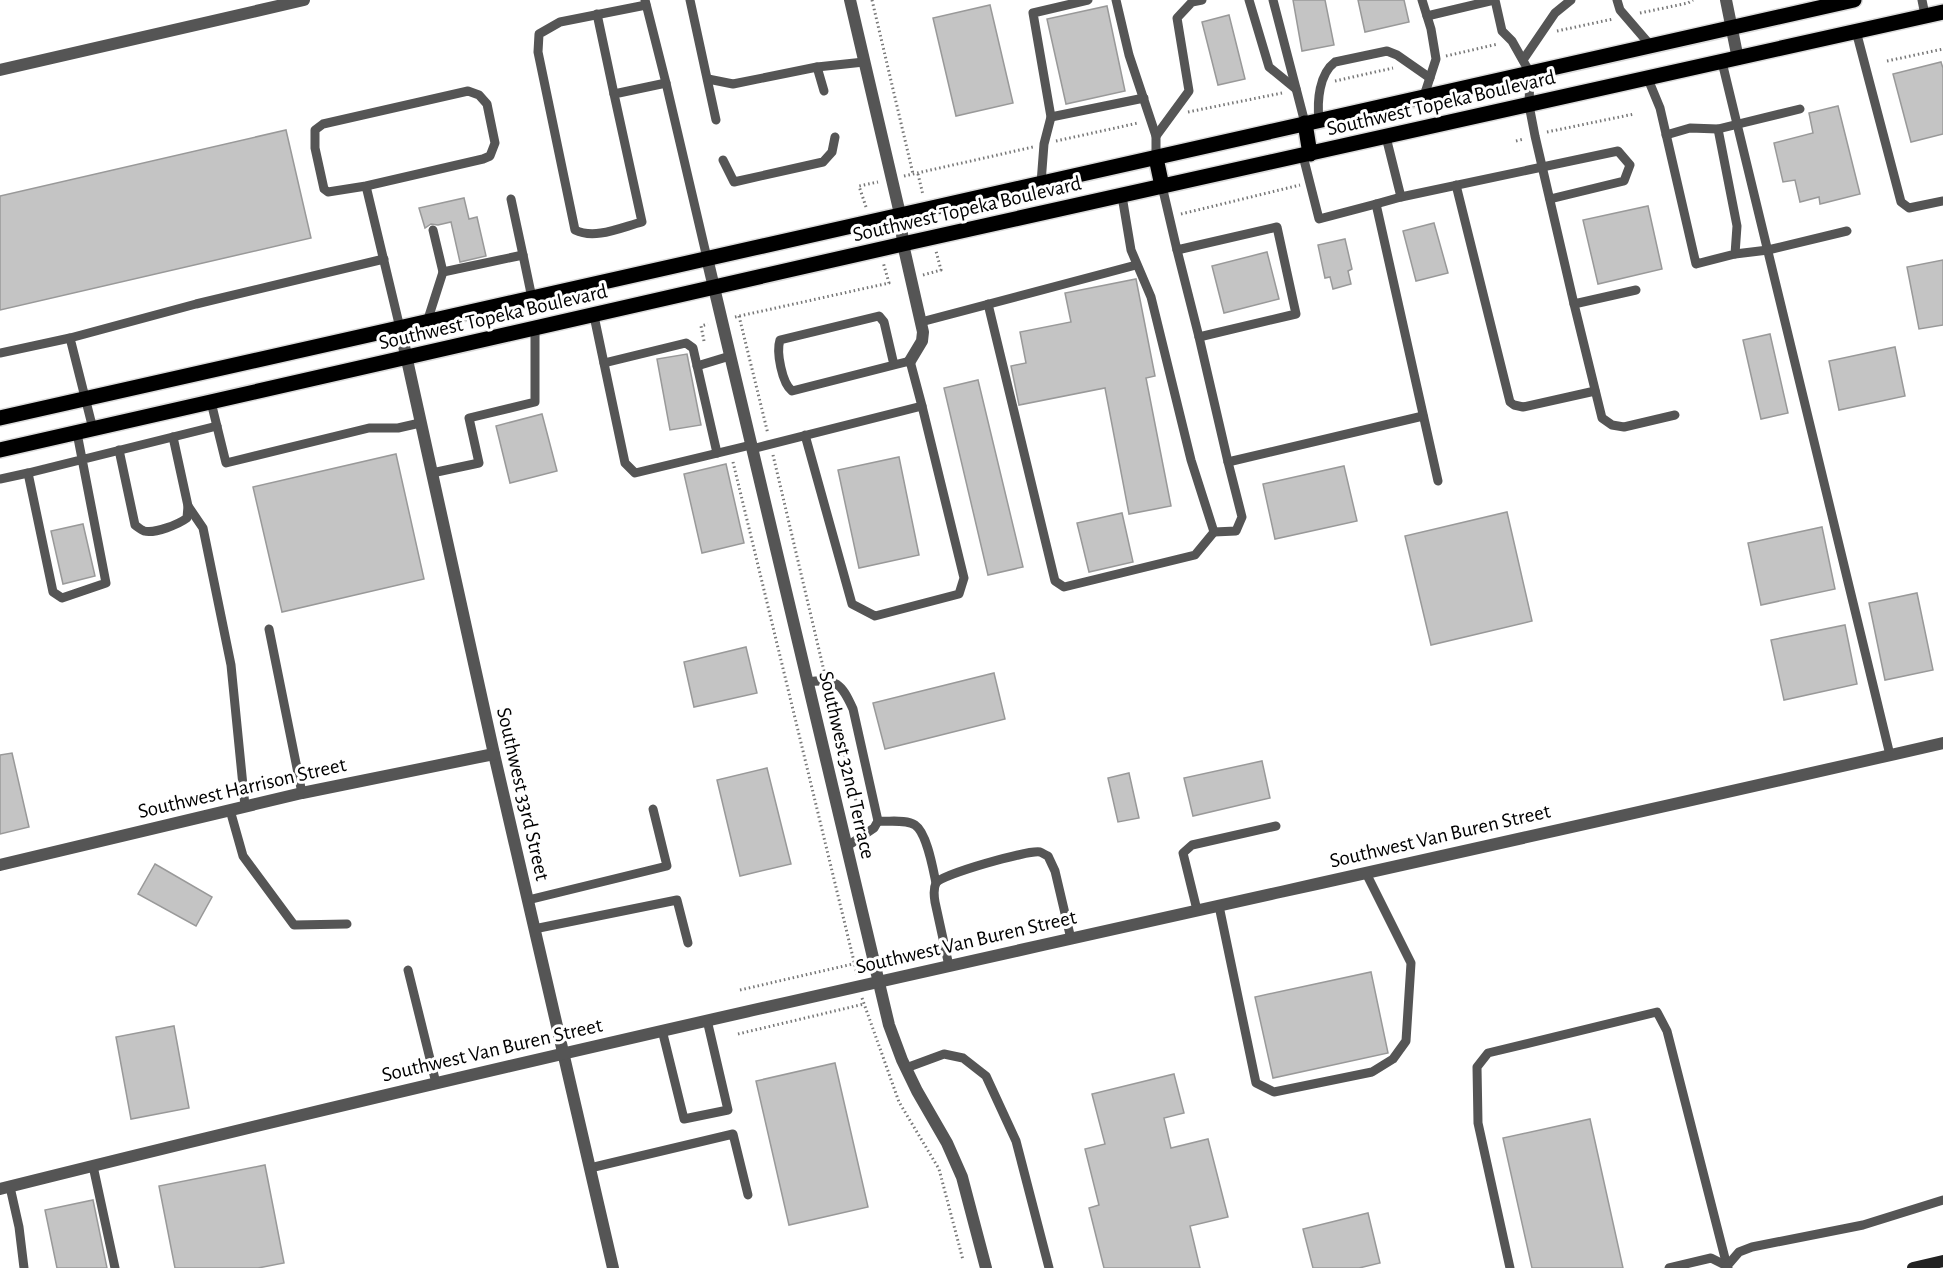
<svg xmlns="http://www.w3.org/2000/svg" width="1943" height="1268" font-family="'Alegreya Sans',sans-serif">
<style>
.building{fill:#c4c4c4;stroke:#999;stroke-width:1.5}
.lines{fill:none;stroke-linecap:round;stroke-linejoin:round}
.primary-casing{stroke:#dbdbdb;stroke-width:18}
.path{stroke:#777;stroke-width:3;stroke-dasharray:1.5 3;stroke-linecap:butt}
.service{stroke:#555;stroke-width:9}
.minor{stroke:#555;stroke-width:12}
.tertiary{stroke:#555;stroke-width:12}
.secondary{stroke:#222;stroke-width:12}
.primary{stroke:#000;stroke-width:15}
.labels{text-anchor:middle;dominant-baseline:central;stroke-width:6;stroke-linejoin:round;paint-order:stroke}
.street-label{font-size:21px;fill:#000;stroke:#fff}
</style>
<rect width="100%" height="100%" fill="#fff"/>
<g class="building">
<path d="M 1293,0 L 1325,0 L 1334,45 L 1302,51 Z"/>
<path d="M 1358,0 L 1404,0 L 1409,22 L 1365,32 Z"/>
<path d="M 990,5 L 1013,103 L 956,116 L 933,18 Z"/>
<path d="M 1107,6 L 1125,91 L 1066,104 L 1047,19 Z"/>
<path d="M 1229,15 L 1245,79 L 1218,85 L 1202,22 Z"/>
<path d="M 1941,62 L 1943,68 L 1943,134 L 1911,142 L 1893,74 Z"/>
<path d="M 1838,106 L 1860,194 L 1820,204 L 1819,197 L 1800,202 L 1795,180 L 1783,182 L 1774,143 L 1813,133 L 1809,113 Z"/>
<path d="M 286,130 L 311,238 L 0,310 L 0,196 Z"/>
<path d="M 464,198 L 469,219 L 477,217 L 486,256 L 460,262 L 451,222 L 438,225 L 431,224 L 425,228 L 419,208 Z"/>
<path d="M 1648,206 L 1662,269 L 1598,284 L 1583,220 Z"/>
<path d="M 1434,223 L 1448,273 L 1416,281 L 1403,231 Z"/>
<path d="M 1345,239 L 1352,269 L 1348,271 L 1351,284 L 1333,289 L 1330,277 L 1325,278 L 1318,245 Z"/>
<path d="M 1267,252 L 1279,299 L 1224,313 L 1212,266 Z"/>
<path d="M 1943,260 L 1943,325 L 1919,329 L 1907,267 Z"/>
<path d="M 1136,279 L 1155,376 L 1146,378 L 1171,506 L 1129,514 L 1105,388 L 1019,405 L 1011,366 L 1026,363 L 1020,332 L 1071,322 L 1065,293 Z"/>
<path d="M 1770,334 L 1788,413 L 1761,419 L 1743,340 Z"/>
<path d="M 1895,347 L 1905,396 L 1839,410 L 1829,361 Z"/>
<path d="M 687,354 L 701,425 L 670,430 L 657,359 Z"/>
<path d="M 978,380 L 1023,567 L 988,575 L 944,388 Z"/>
<path d="M 542,414 L 557,471 L 510,483 L 496,426 Z"/>
<path d="M 396,454 L 424,579 L 282,612 L 253,487 Z"/>
<path d="M 899,457 L 919,555 L 859,568 L 838,470 Z"/>
<path d="M 726,464 L 744,543 L 702,553 L 684,474 Z"/>
<path d="M 1344,466 L 1357,521 L 1275,539 L 1263,484 Z"/>
<path d="M 1507,512 L 1532,621 L 1431,645 L 1405,536 Z"/>
<path d="M 1122,513 L 1133,562 L 1089,572 L 1077,523 Z"/>
<path d="M 83,524 L 95,576 L 63,584 L 51,531 Z"/>
<path d="M 1822,527 L 1835,589 L 1761,605 L 1748,543 Z"/>
<path d="M 1917,593 L 1933,670 L 1885,680 L 1869,603 Z"/>
<path d="M 1845,625 L 1857,684 L 1784,700 L 1771,640 Z"/>
<path d="M 746,647 L 757,693 L 694,707 L 684,662 Z"/>
<path d="M 994,673 L 1005,719 L 885,749 L 873,703 Z"/>
<path d="M 12,753 L 29,827 L 0,834 L 0,755 Z"/>
<path d="M 1262,761 L 1270,798 L 1193,816 L 1184,778 Z"/>
<path d="M 767,768 L 791,864 L 740,876 L 717,780 Z"/>
<path d="M 1129,773 L 1139,818 L 1118,822 L 1108,778 Z"/>
<path d="M 155,864 L 212,897 L 196,926 L 138,894 Z"/>
<path d="M 1371,972 L 1388,1053 L 1273,1078 L 1255,997 Z"/>
<path d="M 174,1026 L 189,1108 L 131,1119 L 116,1037 Z"/>
<path d="M 835,1063 L 868,1207 L 789,1225 L 756,1081 Z"/>
<path d="M 1174,1074 L 1184,1113 L 1164,1118 L 1171,1148 L 1208,1139 L 1228,1217 L 1190,1226 L 1200,1268 L 1104,1268 L 1089,1208 L 1099,1205 L 1085,1149 L 1105,1144 L 1092,1094 Z"/>
<path d="M 1590,1119 L 1623,1268 L 1532,1268 L 1503,1138 Z"/>
<path d="M 265,1165 L 284,1263 L 258,1268 L 175,1268 L 159,1186 Z"/>
<path d="M 93,1200 L 107,1268 L 57,1268 L 45,1210 Z"/>
<path d="M 1368,1213 L 1380,1263 L 1359,1268 L 1313,1268 L 1303,1229 Z"/>
</g>
<g class="lines">
<g class="primary-casing">
<g id="primary">
<path d="M 1305,123 L 1310,154"/>
<path d="M 1156,158 L 1162,186"/>
<path d="M 0,418 C 618,278 1236,140 1854,0"/>
<path d="M 0,450 L 903,244 L 1943,12"/>
</g>
</g>
<g class="path">
<path d="M 872,0 L 913,174"/>
<path d="M 1640,13 L 1688,3 L 1693,0"/>
<path d="M 1557,31 L 1613,19"/>
<path d="M 1446,56 L 1498,44"/>
<path d="M 1887,61 L 1943,49"/>
<path d="M 1335,81 L 1393,68"/>
<path d="M 1188,112 L 1282,93"/>
<path d="M 1547,132 L 1634,114"/>
<path d="M 1056,141 L 1138,123"/>
<path d="M 1516,141 L 1524,139"/>
<path d="M 918,174 L 923,195"/>
<path d="M 904,176 L 1033,147"/>
<path d="M 866,207 L 859,186 L 878,182"/>
<path d="M 1181,214 L 1300,185"/>
<path d="M 923,275 L 941,270 L 936,251"/>
<path d="M 739,316 L 768,434"/>
<path d="M 735,317 L 889,283 L 883,262"/>
<path d="M 704,341 L 701,326 L 708,324"/>
<path d="M 773,455 L 824,671"/>
<path d="M 733,462 L 857,974"/>
<path d="M 830,694 L 861,822"/>
<path d="M 740,990 L 857,963"/>
<path d="M 862,998 L 899,1102 L 939,1169 L 963,1260"/>
<path d="M 738,1034 L 864,1004"/>
</g>
<g class="service">
<path d="M 645,0 L 666,83 L 707,258"/>
<path d="M 690,0 L 716,120"/>
<path d="M 1116,0 L 1129,55 L 1156,136 L 1156,158"/>
<path d="M 1249,0 L 1269,67 L 1296,89"/>
<path d="M 1273,0 L 1305,123"/>
<path d="M 1422,0 L 1431,29 L 1436,59 L 1424,96"/>
<path d="M 1495,0 L 1502,31 L 1512,41 L 1530,73 L 1529,105 L 1535,136 L 1574,304 L 1636,290"/>
<path d="M 1617,0 L 1620,10 L 1651,46"/>
<path d="M 1922,0 L 1925,15"/>
<path d="M 646,5 L 560,22 L 539,34 L 538,52 L 575,230 C 595,240 622,227 642,222 L 614,94 L 666,83"/>
<path d="M 597,14 L 614,94"/>
<path d="M 1427,16 L 1494,0"/>
<path d="M 1856,31 L 1901,202 L 1909,208 L 1943,201"/>
<path d="M 1523,60 L 1555,13 L 1571,0"/>
<path d="M 1722,62 L 1890,755"/>
<path d="M 817,67 L 824,91"/>
<path d="M 708,79 L 733,84 L 817,67 L 864,62"/>
<path d="M 1648,79 L 1660,108 L 1696,264 L 1735,254 L 1737,226 L 1718,129 L 1800,109"/>
<path d="M 1051,117 L 1144,98"/>
<path d="M 1319,120 C 1317,101 1319,74 1335,62 L 1387,51 L 1397,55 L 1430,78"/>
<path d="M 1666,135 L 1690,128 L 1718,129"/>
<path d="M 1156,136 L 1189,91 L 1177,18 L 1192,2 L 1202,0"/>
<path d="M 1386,137 L 1401,197 L 1618,151 L 1630,165 L 1624,181 L 1550,199"/>
<path d="M 1303,156 L 1319,219 L 1376,204 L 1438,481"/>
<path d="M 723,160 L 734,182 L 823,162 L 832,152 L 835,137"/>
<path d="M 1041,183 L 1044,144 L 1051,117 L 1033,13 L 1088,0"/>
<path d="M 1456,185 L 1510,402 L 1514,405 L 1523,407 L 1595,391"/>
<path d="M 366,186 L 328,192 L 324,189 L 315,148 L 315,130 L 323,124 L 468,91 L 479,95 L 487,104 L 495,143 L 490,156 L 483,159 L 366,186 L 400,328"/>
<path d="M 1162,186 L 1177,250 L 1277,227 L 1296,314 L 1199,337 L 1228,462 L 1423,416"/>
<path d="M 1122,196 L 1131,250 L 1151,297 L 1191,460 L 1214,532 L 1236,531 L 1242,517 L 1228,462"/>
<path d="M 511,199 L 523,255"/>
<path d="M 1376,204 L 1401,197"/>
<path d="M 433,230 L 443,272"/>
<path d="M 1177,250 L 1199,337"/>
<path d="M 1735,254 L 1768,250 L 1847,231"/>
<path d="M 988,304 L 1055,581 L 1064,587 L 1195,555 L 1214,532"/>
<path d="M 1574,304 L 1602,418 L 1612,425 L 1624,427 L 1675,415"/>
<path d="M 594,316 L 625,463 L 635,473 L 751,445"/>
<path d="M 427,322 L 443,272 L 523,255 L 532,298"/>
<path d="M 921,322 L 1136,265"/>
<path d="M 0,353 L 70,338"/>
<path d="M 604,363 L 686,343 L 693,348 L 717,453"/>
<path d="M 894,365 L 792,391 C 782,383 776,352 780,340 L 879,316 L 884,322 L 894,365 L 910,361 L 922,406"/>
<path d="M 697,366 L 730,356"/>
<path d="M 211,402 L 226,463 L 369,428 L 398,428 L 420,423"/>
<path d="M 93,429 L 70,338 L 196,304 L 384,259"/>
<path d="M 77,433 L 106,583 L 62,598 L 53,592 L 28,473 L 217,426"/>
<path d="M 752,449 L 922,406 L 964,578 L 959,594 L 875,616 L 852,604 L 805,435"/>
<path d="M 119,450 L 135,525 C 136,526 143,531 144,531 C 155,534 179,524 187,518 L 188,506 L 173,437"/>
<path d="M 432,473 L 479,463 L 469,418 L 535,402 L 535,329"/>
<path d="M 0,479 L 28,473"/>
<path d="M 188,506 L 203,528 L 231,665 L 245,806"/>
<path d="M 269,629 L 302,793"/>
<path d="M 807,682 C 837,678 841,683 853,709 L 878,821 L 874,828 L 846,847"/>
<path d="M 230,810 L 243,856 L 294,925 L 347,924"/>
<path d="M 878,821 C 889,822 906,819 915,825 C 927,833 933,869 936,883"/>
<path d="M 528,900 L 667,866 L 653,809"/>
<path d="M 1219,906 L 1256,1083 L 1274,1092 L 1372,1072 L 1393,1059 L 1406,1041 L 1411,963 L 1366,873"/>
<path d="M 1197,910 L 1183,853 L 1192,845 L 1276,826"/>
<path d="M 534,929 L 677,900 L 688,943"/>
<path d="M 949,966 L 935,902 C 934,896 933,889 936,883 C 942,874 1028,850 1040,852 C 1043,853 1045,855 1048,856 L 1055,871 L 1071,939"/>
<path d="M 408,970 L 436,1083"/>
<path d="M 662,1030 L 684,1119 L 728,1110 L 707,1020"/>
<path d="M 906,1068 L 944,1054 L 963,1058 L 986,1076 L 1016,1141 L 1049,1268"/>
<path d="M 93,1166 L 115,1268"/>
<path d="M 590,1168 L 733,1134 L 748,1195"/>
<path d="M 10,1187 L 19,1227 L 24,1268"/>
<path d="M 1510,1268 L 1478,1123 L 1477,1067 L 1488,1053 L 1657,1012 L 1667,1031 L 1727,1266"/>
<path d="M 1669,1268 L 1711,1258 L 1727,1266"/>
<path d="M 1728,1268 L 1727,1266 L 1739,1252 L 1752,1247 L 1863,1225 L 1943,1200"/>
</g>
<g class="minor">
<path d="M 1726,0 L 1738,59"/>
<path d="M 0,70 L 304,0"/>
<path d="M 707,258 L 889,1025 L 902,1060 L 917,1091 L 947,1143 L 962,1177 L 986,1268"/>
<path d="M 400,328 L 494,754 L 613,1268"/>
<path d="M 0,865 L 302,793 L 494,754"/>
<path d="M 0,1189 C 645,1027 1295,892 1943,743"/>
</g>
<path class="tertiary" d="M 850,0 L 900,214 L 903,244 L 923,332 L 922,341 L 910,361"/>
<path class="secondary" d="M 1913,1268 L 1943,1261"/>
<use href="#primary" class="primary"/>
</g>
<g class="labels">
<g class="street-label">
<text transform="translate(1441 103) rotate(-13)">Southwest Topeka Boulevard</text>
<text transform="translate(967 209) rotate(-13)">Southwest Topeka Boulevard</text>
<text transform="translate(493 317) rotate(-13)">Southwest Topeka Boulevard</text>
<text transform="translate(847 765) rotate(77)">Southwest 32nd Terrace</text>
<text transform="translate(242 788) rotate(-13)">Southwest Harrison Street</text>
<text transform="translate(523 794) rotate(77)">Southwest 33rd Street</text>
<text transform="translate(1440 836) rotate(-13)">Southwest Van Buren Street</text>
<text transform="translate(966 942) rotate(-13)">Southwest Van Buren Street</text>
<text transform="translate(492 1050) rotate(-13)">Southwest Van Buren Street</text>
</g>
</g>
</svg>
